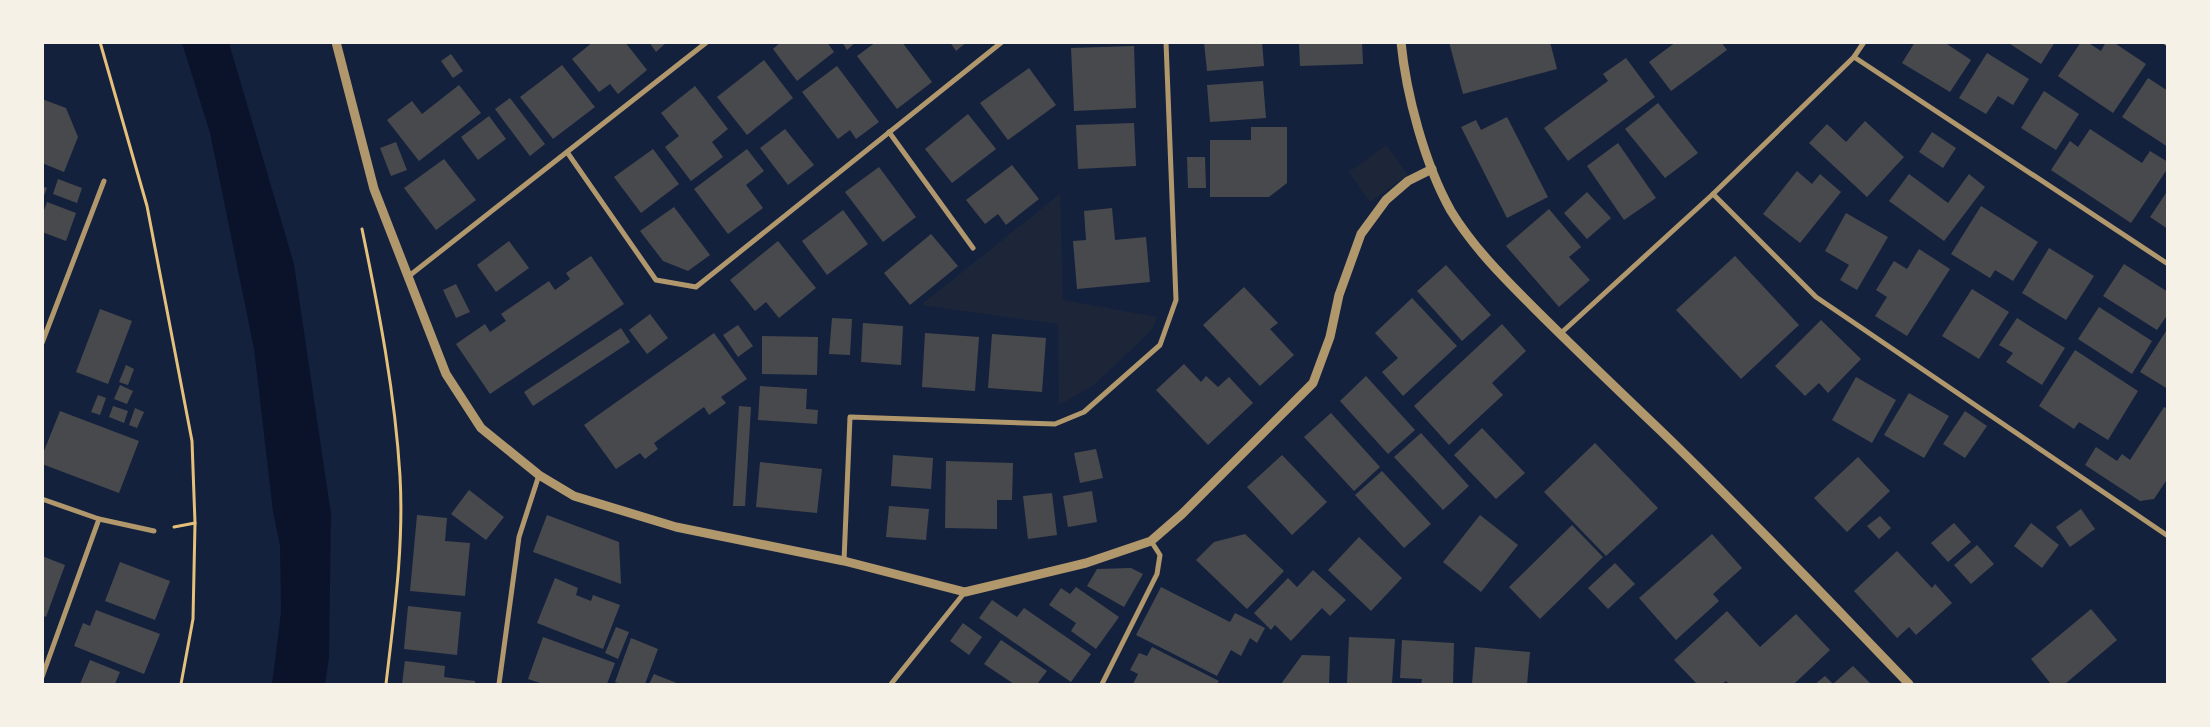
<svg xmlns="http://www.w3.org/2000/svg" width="2210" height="727" font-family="'Fira Sans',sans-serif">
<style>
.green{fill:#1d2539}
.water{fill:#0b132b}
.building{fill:#48494c}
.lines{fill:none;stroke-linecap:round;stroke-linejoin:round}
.path{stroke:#e5c07b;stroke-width:3}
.minor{stroke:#b1986c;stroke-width:5}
.tertiary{stroke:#b1986c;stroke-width:9}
</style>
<rect width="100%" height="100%" fill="#14213d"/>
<g class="green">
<path d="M 1386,145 L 1408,175 L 1370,202 L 1349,172 Z"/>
<path d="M 1060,194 L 1063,300 L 1157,317 L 1152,330 L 1094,385 L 1059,405 L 1058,324 L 921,305 Z"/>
</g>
<path class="water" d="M 182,43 L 229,43 L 294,264 L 331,514 L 329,658 L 325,684 L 272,684 L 281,612 L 280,546 L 273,512 L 254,349 L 210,133 Z"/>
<g class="building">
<path d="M 593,42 L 625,42 L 647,70 L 618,94 L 610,84 L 599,92 L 572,59 Z"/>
<path d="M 649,42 L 667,42 L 656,52 Z"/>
<path d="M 781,42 L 827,42 L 834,52 L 797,81 L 773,49 Z"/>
<path d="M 842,42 L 856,42 L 847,50 Z"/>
<path d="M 876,42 L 902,42 L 932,82 L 897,109 L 857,56 Z"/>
<path d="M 950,42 L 967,42 L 956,51 Z"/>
<path d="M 1204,42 L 1262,42 L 1264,66 L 1207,71 Z"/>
<path d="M 1299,42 L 1362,42 L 1363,64 L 1300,66 Z"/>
<path d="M 1449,42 L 1550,42 L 1557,69 L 1463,94 Z"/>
<path d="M 1676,42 L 1721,42 L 1727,50 L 1671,91 L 1649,62 Z"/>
<path d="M 1915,42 L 1944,42 L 1971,60 L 1950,92 L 1902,63 Z"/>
<path d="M 2007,42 L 2055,42 L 2041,64 Z"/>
<path d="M 2081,42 L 2087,42 L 2101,51 L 2106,42 L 2113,42 L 2146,64 L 2113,113 L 2058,76 Z"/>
<path d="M 1134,46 L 1136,108 L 1074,111 L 1071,48 Z"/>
<path d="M 1987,53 L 2029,79 L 2013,105 L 1998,96 L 1986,114 L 1959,98 Z"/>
<path d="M 451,54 L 463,71 L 453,78 L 441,61 Z"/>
<path d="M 1626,58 L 1655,97 L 1568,161 L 1544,128 L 1608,81 L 1603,74 Z"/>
<path d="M 764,60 L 793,98 L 747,135 L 717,97 Z"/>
<path d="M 562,65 L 595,107 L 553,139 L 520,97 Z"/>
<path d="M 837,66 L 879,122 L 856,139 L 850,130 L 838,139 L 802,92 Z"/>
<path d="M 1029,68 L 1056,105 L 1008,140 L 980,103 Z"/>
<path d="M 2148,78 L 2168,91 L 2168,147 L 2122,117 Z"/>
<path d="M 1263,81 L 1266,118 L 1210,122 L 1207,85 Z"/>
<path d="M 459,85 L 481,113 L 419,161 L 387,120 L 412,101 L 422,114 Z"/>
<path d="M 695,86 L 728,129 L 712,142 L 723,157 L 691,181 L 665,147 L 679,136 L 661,113 Z"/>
<path d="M 2044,91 L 2079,114 L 2056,150 L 2021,128 Z"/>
<path d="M 510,98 L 545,144 L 530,156 L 495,109 Z"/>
<path d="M 42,99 L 66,108 L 78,137 L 64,172 L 42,163 Z"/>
<path d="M 1658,103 L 1698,153 L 1665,178 L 1625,129 Z"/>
<path d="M 968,114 L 996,149 L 952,183 L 925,149 Z"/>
<path d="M 489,116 L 506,139 L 478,160 L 461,137 Z"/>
<path d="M 1507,117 L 1548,197 L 1507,218 L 1461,127 L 1476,120 L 1481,130 Z"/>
<path d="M 1865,121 L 1904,157 L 1867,197 L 1809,143 L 1827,124 L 1846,142 Z"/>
<path d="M 1134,123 L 1136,166 L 1078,169 L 1076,125 Z"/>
<path d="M 1251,127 L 1287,127 L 1287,183 L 1269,197 L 1210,197 L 1210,140 L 1251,140 Z"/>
<path d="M 785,129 L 814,165 L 788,185 L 760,148 Z"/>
<path d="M 2090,129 L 2142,163 L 2150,151 L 2168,162 L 2168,168 L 2131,223 L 2051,170 L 2070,141 L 2078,147 Z"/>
<path d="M 1932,132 L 1956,148 L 1943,168 L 1919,152 Z"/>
<path d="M 396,142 L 407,170 L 391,176 L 380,148 Z"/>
<path d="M 1618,143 L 1656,198 L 1624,220 L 1587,166 Z"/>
<path d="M 653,149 L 679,184 L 641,213 L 614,177 Z"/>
<path d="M 747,149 L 764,171 L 746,185 L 763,208 L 728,234 L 694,189 Z"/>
<path d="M 1187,157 L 1205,157 L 1206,188 L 1188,188 Z"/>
<path d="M 444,159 L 476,200 L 436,230 L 404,188 Z"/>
<path d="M 1012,165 L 1039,199 L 1006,225 L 998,214 L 985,224 L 966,200 Z"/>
<path d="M 879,167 L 916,217 L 883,242 L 845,192 Z"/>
<path d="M 1797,171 L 1812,184 L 1820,174 L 1841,192 L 1800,243 L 1763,214 Z"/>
<path d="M 1909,174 L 1948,203 L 1969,174 L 1985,187 L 1944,241 L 1889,201 Z"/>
<path d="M 58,179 L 82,188 L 77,203 L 53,194 Z"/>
<path d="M 42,186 L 47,188 L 43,198 L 42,198 Z"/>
<path d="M 2168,190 L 2168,229 L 2150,217 Z"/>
<path d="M 1587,192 L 1611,218 L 1587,239 L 1564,213 Z"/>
<path d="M 47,202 L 76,213 L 66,241 L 42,232 L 42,216 Z"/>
<path d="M 1981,206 L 2038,242 L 2013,281 L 1995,270 L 1990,278 L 1951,254 Z"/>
<path d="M 674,207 L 710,255 L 688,271 L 663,261 L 640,231 Z"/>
<path d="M 1112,208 L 1115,240 L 1146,237 L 1150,282 L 1077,289 L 1073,241 L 1086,240 L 1084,211 Z"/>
<path d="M 1549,209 L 1581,247 L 1569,257 L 1590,280 L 1559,307 L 1506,246 Z"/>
<path d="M 843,210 L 868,244 L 827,275 L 802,241 Z"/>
<path d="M 1846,213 L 1888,237 L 1857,290 L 1840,280 L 1849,265 L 1825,251 Z"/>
<path d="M 931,234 L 958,266 L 910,305 L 884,273 Z"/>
<path d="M 509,241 L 529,268 L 496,292 L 477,265 Z"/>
<path d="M 778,241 L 816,288 L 779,318 L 766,302 L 755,311 L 730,280 Z"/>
<path d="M 2049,248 L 2094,276 L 2066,320 L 2022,293 Z"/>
<path d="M 1919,249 L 1950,269 L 1907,336 L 1875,316 L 1887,297 L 1876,290 L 1894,261 L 1907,269 Z"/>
<path d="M 591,256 L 624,304 L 490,394 L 456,344 L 485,324 L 490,332 L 506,321 L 501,314 L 549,281 L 555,290 L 570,279 L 566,273 Z"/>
<path d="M 1735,256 L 1799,325 L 1741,379 L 1676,310 Z"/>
<path d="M 2124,264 L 2168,292 L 2168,314 L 2157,330 L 2103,296 Z"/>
<path d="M 1446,265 L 1491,315 L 1462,341 L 1417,291 Z"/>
<path d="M 456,284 L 470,312 L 456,318 L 443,290 Z"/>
<path d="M 1244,287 L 1278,323 L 1270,329 L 1294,355 L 1260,386 L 1203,325 Z"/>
<path d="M 1972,289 L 2009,312 L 1979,359 L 1942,336 Z"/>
<path d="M 1412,298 L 1457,346 L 1403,396 L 1382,372 L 1398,358 L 1375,333 Z"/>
<path d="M 2099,307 L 2152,341 L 2132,374 L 2078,339 Z"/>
<path d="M 100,309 L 132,321 L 108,384 L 76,372 Z"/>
<path d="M 650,314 L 668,338 L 647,354 L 629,330 Z"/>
<path d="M 832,318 L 852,319 L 850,355 L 829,354 Z"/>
<path d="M 2017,318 L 2065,348 L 2042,385 L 2006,362 L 2013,353 L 1999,345 Z"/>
<path d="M 1821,320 L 1861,359 L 1828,393 L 1819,383 L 1805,396 L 1775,366 Z"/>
<path d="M 863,323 L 903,326 L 901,365 L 861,362 Z"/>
<path d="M 1502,324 L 1526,351 L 1492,383 L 1503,395 L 1449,445 L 1414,406 Z"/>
<path d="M 738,325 L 753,346 L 738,357 L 723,335 Z"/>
<path d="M 621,328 L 630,342 L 533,406 L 524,392 Z"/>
<path d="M 2168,328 L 2168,389 L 2140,372 Z"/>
<path d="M 714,333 L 747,379 L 721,397 L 726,403 L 709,415 L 704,407 L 654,443 L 658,449 L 645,459 L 640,453 L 616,469 L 584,425 Z"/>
<path d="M 925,333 L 979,337 L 975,391 L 922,387 Z"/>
<path d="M 992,334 L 1046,338 L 1042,392 L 988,388 Z"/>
<path d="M 762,336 L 818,337 L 817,375 L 762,374 Z"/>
<path d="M 2075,350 L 2138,391 L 2108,440 L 2079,422 L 2074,429 L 2039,406 Z"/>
<path d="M 1184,364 L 1201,382 L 1206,376 L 1218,387 L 1229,377 L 1253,403 L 1208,445 L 1156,390 Z"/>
<path d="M 126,365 L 134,369 L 128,385 L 119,382 Z"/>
<path d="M 1366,376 L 1415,430 L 1388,454 L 1340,401 Z"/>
<path d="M 1856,377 L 1896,400 L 1872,443 L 1832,420 Z"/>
<path d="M 120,385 L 133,391 L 127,404 L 114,399 Z"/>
<path d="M 760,386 L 807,389 L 806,409 L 818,410 L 817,424 L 758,420 Z"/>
<path d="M 1909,393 L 1949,416 L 1924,458 L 1884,435 Z"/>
<path d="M 98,395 L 106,398 L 100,415 L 91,412 Z"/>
<path d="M 113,406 L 128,411 L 124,423 L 109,417 Z"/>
<path d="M 739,406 L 751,407 L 745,506 L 733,506 Z"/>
<path d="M 2164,407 L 2168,409 L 2168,478 L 2154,499 L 2140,501 L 2085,465 L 2096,447 L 2117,461 L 2122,454 L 2130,460 Z"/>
<path d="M 135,408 L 144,412 L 137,428 L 129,425 Z"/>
<path d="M 60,411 L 139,441 L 119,493 L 42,464 L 42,456 Z"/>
<path d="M 1965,411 L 1987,426 L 1965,458 L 1943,444 Z"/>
<path d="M 1331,413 L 1380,467 L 1354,491 L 1304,437 Z"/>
<path d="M 1482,428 L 1525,473 L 1496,499 L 1454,455 Z"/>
<path d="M 1421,433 L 1469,486 L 1443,510 L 1394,457 Z"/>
<path d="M 1595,443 L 1658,508 L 1606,556 L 1544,492 Z"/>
<path d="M 1096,449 L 1103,478 L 1080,483 L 1074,453 Z"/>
<path d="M 893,455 L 933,458 L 931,489 L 891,486 Z"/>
<path d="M 1282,455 L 1327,502 L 1292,535 L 1247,487 Z"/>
<path d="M 1858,457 L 1890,491 L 1847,532 L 1814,498 Z"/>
<path d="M 946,461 L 1013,463 L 1012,500 L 997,500 L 997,529 L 945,528 Z"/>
<path d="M 760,462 L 822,469 L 817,513 L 756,507 Z"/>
<path d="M 1382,471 L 1431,524 L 1404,548 L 1355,495 Z"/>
<path d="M 469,490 L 504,517 L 486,540 L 451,514 Z"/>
<path d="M 1092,491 L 1097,522 L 1068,527 L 1063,496 Z"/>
<path d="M 1052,493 L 1057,535 L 1028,539 L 1023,496 Z"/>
<path d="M 889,506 L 929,509 L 926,540 L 886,537 Z"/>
<path d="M 2081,509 L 2095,529 L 2070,547 L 2056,527 Z"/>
<path d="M 417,515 L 447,518 L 445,541 L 470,543 L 465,596 L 410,591 Z"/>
<path d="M 547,515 L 619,542 L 621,584 L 533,552 Z"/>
<path d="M 1480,515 L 1518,545 L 1481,592 L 1443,562 Z"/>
<path d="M 1880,516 L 1891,528 L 1879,539 L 1867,526 Z"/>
<path d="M 1954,523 L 1971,542 L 1948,562 L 1931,543 Z"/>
<path d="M 2031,523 L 2059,545 L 2042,568 L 2014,546 Z"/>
<path d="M 1572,525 L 1603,557 L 1540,619 L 1509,587 Z"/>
<path d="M 1245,534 L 1284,571 L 1247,609 L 1196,560 L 1214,542 Z"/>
<path d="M 1712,534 L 1742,568 L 1713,594 L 1719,601 L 1676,640 L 1639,598 Z"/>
<path d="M 1359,537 L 1402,578 L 1371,611 L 1328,570 Z"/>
<path d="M 1977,545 L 1994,564 L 1971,584 L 1954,565 Z"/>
<path d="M 1897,551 L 1932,588 L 1935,584 L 1952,603 L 1916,635 L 1909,627 L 1897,638 L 1854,591 Z"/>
<path d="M 42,556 L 65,565 L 46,617 L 42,615 Z"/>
<path d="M 120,562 L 170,581 L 155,620 L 105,601 Z"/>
<path d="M 1615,563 L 1635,584 L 1608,609 L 1588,588 Z"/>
<path d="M 1131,568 L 1143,574 L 1124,607 L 1087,586 L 1097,569 Z"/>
<path d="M 1313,570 L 1346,600 L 1330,616 L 1322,608 L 1291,641 L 1275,625 L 1271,630 L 1254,613 L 1288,578 L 1297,587 Z"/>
<path d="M 555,578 L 578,588 L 576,595 L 591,601 L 593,595 L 620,605 L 603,649 L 537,623 Z"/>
<path d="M 1076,587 L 1119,617 L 1096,649 L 1071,631 L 1076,623 L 1049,605 L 1061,588 L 1070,594 Z"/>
<path d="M 1161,587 L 1230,622 L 1235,613 L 1265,628 L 1257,643 L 1250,638 L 1241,656 L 1231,650 L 1217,676 L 1136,635 Z"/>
<path d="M 992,600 L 1017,617 L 1024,608 L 1091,654 L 1071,682 L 979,618 Z"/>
<path d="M 408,606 L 461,612 L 457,655 L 404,649 Z"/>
<path d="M 2091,609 L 2117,640 L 2065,684 L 2051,684 L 2031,659 Z"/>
<path d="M 96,610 L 160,634 L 144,674 L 74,646 L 83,623 L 90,626 Z"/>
<path d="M 1727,611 L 1760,647 L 1796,614 L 1830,650 L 1794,684 L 1729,684 L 1726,681 L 1722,684 L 1697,684 L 1674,660 Z"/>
<path d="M 963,623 L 982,637 L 969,655 L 950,641 Z"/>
<path d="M 616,627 L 629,632 L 618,659 L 605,653 Z"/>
<path d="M 543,637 L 615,663 L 607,684 L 543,684 L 528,679 Z"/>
<path d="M 1349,637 L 1395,639 L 1392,684 L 1347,684 Z"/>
<path d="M 631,638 L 658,649 L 645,684 L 621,684 L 615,682 Z"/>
<path d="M 1001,640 L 1047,671 L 1037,684 L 1014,684 L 984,664 Z"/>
<path d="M 1402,640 L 1454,643 L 1453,684 L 1421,684 L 1422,679 L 1400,678 Z"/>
<path d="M 1152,647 L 1219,681 L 1217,684 L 1133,684 L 1138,674 L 1130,670 L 1139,653 L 1147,656 Z"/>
<path d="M 1475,647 L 1530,652 L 1527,684 L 1472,684 Z"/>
<path d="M 1302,655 L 1330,656 L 1329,684 L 1281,684 Z"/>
<path d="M 90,660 L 120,672 L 115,684 L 80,684 Z"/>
<path d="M 405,661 L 445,666 L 444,677 L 475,681 L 475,684 L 402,684 Z"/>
<path d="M 1853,666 L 1871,684 L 1815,684 L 1825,676 L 1833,684 Z"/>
<path d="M 654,674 L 679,684 L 649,684 Z"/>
</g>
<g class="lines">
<g class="path">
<path d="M 100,42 L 147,206 L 192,441 L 195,523 L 193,619 L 181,684"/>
<path d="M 362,229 C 379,311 395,393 400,476 C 404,546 394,616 386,684"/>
<path d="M 174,527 L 195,523"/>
</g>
<g class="minor">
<path d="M 2165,42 L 2168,44"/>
<path d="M 1854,57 L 2168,264"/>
<path d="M 889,132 L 973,248"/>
<path d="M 567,152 L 656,280 L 696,287 L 1002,42"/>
<path d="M 1713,194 L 1816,297 L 2168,536"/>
<path d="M 409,276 L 707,42"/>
<path d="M 1560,334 L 1713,194 L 1854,57 L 1864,42"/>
<path d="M 42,343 L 104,181"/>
<path d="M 42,499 L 99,519 L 154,531"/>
<path d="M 844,561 L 850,417 L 1055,424 L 1084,412 L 1160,345 L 1176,300 L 1166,42"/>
<path d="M 42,677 L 99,519"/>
<path d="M 499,684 L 519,537 L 539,475"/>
<path d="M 891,684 L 965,592"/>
<path d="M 1102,684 L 1157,574 L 1160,555 L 1151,541"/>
</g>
<g class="tertiary">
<path d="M 336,42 L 374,189 L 446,374 L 481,428 L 539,475 L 574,496 L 676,527 L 844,561 L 965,592 L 1086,563 L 1151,541 L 1182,514 L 1313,383 L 1330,337 L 1339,295 L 1361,234 L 1386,200 L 1408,181 L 1432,169"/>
<path d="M 1401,42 C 1406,94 1425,165 1451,211 C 1473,247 1503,277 1533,307 C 1575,349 1619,391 1662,432 C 1747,514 1828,600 1909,684"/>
</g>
</g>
<rect width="2210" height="727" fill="none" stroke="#f6f1e7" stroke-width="88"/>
</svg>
